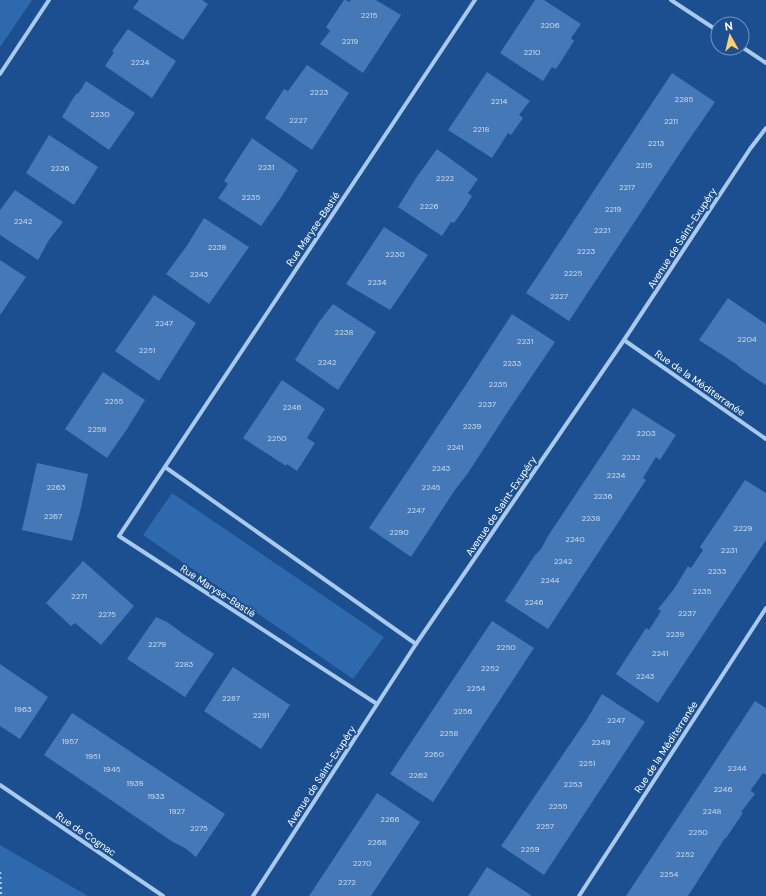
<svg xmlns="http://www.w3.org/2000/svg" width="766" height="896" font-family="'DM Sans',sans-serif">
<style>
.green{fill:#2e69ad}
.building{fill:#4478b7}
.lines{fill:none;stroke-linecap:round;stroke-linejoin:round}
.path{stroke:#a9c9ee;stroke-width:2.5;stroke-dasharray:2 3;stroke-linecap:butt}
.street{stroke:#a9c9ee;stroke-width:4}
.labels{text-anchor:middle;dominant-baseline:central;stroke-width:3.5;stroke-linejoin:round;paint-order:stroke}
.number-label{font-size:8px;fill:#d0dded}
.street-label{font-size:10px;fill:#fff;stroke:#1b4f8f}
</style>
<rect width="100%" height="100%" fill="#1b4f8f"/>
<g class="green">
<path d="M 0,0 L 32,0 L 0,47 Z"/>
<path d="M 172,493 L 384,637 L 353,679 L 143,535 Z"/>
<path d="M 0,845 L 88,896 L 0,896 Z"/>
</g>
<g class="building">
<path d="M 139,0 L 202,0 L 208,4 L 183,40 L 133,8 Z"/>
<path d="M 344,0 L 346,0 L 349,2 L 351,0 L 376,0 L 401,15 L 363,73 L 320,44 L 330,31 L 326,27 Z"/>
<path d="M 535,0 L 544,0 L 581,24 L 571,38 L 574,41 L 556,69 L 552,67 L 543,81 L 500,53 Z"/>
<path d="M 128,29 L 176,61 L 152,98 L 105,66 L 114,52 L 112,51 Z"/>
<path d="M 307,65 L 349,93 L 312,150 L 265,118 L 284,89 L 288,91 Z"/>
<path d="M 487,72 L 530,101 L 519,115 L 523,118 L 511,135 L 508,133 L 492,158 L 448,130 Z"/>
<path d="M 672,73 L 715,102 L 684,147 L 569,321 L 526,293 Z"/>
<path d="M 86,81 L 135,113 L 109,150 L 62,117 L 74,97 L 77,93 L 78,94 Z"/>
<path d="M 49,135 L 98,167 L 74,205 L 26,173 Z"/>
<path d="M 252,138 L 298,170 L 280,199 L 261,226 L 218,198 L 228,184 L 224,181 Z"/>
<path d="M 437,149 L 478,179 L 468,193 L 472,196 L 464,209 L 454,223 L 451,222 L 442,236 L 398,207 L 416,178 Z"/>
<path d="M 15,190 L 63,222 L 49,240 L 38,260 L 0,235 L 0,210 Z"/>
<path d="M 204,218 L 249,247 L 209,304 L 166,274 L 186,247 Z"/>
<path d="M 384,227 L 428,255 L 390,310 L 346,284 Z"/>
<path d="M 0,260 L 26,277 L 0,315 Z"/>
<path d="M 154,295 L 196,323 L 159,381 L 115,351 Z"/>
<path d="M 728,298 L 766,324 L 766,385 L 743,370 L 736,364 L 699,340 Z"/>
<path d="M 333,304 L 376,332 L 338,390 L 295,360 L 319,322 Z"/>
<path d="M 512,314 L 555,342 L 511,407 L 468,473 L 455,490 L 411,557 L 369,528 L 469,380 Z"/>
<path d="M 103,372 L 145,400 L 127,429 L 107,458 L 65,429 Z"/>
<path d="M 282,380 L 325,409 L 307,438 L 315,443 L 297,471 L 287,464 L 286,466 L 243,438 Z"/>
<path d="M 633,408 L 676,435 L 660,460 L 656,457 L 643,478 L 646,480 L 548,629 L 505,601 L 535,555 L 541,549 L 548,536 Z"/>
<path d="M 37,463 L 88,474 L 81,508 L 72,541 L 22,530 Z"/>
<path d="M 745,480 L 766,493 L 766,540 L 658,703 L 616,674 L 646,628 L 649,630 L 661,611 L 658,609 L 674,589 L 688,566 L 691,568 L 703,550 L 700,547 Z"/>
<path d="M 83,561 L 134,606 L 101,645 L 75,623 L 71,626 L 46,603 Z"/>
<path d="M 156,617 L 167,622 L 185,635 L 214,654 L 185,697 L 127,659 Z"/>
<path d="M 492,621 L 534,648 L 433,802 L 390,774 Z"/>
<path d="M 0,664 L 48,697 L 20,739 L 0,726 Z"/>
<path d="M 233,667 L 290,705 L 261,749 L 204,711 Z"/>
<path d="M 602,694 L 645,722 L 544,875 L 501,846 L 587,719 Z"/>
<path d="M 755,701 L 766,708 L 766,775 L 763,773 L 751,790 L 751,791 L 755,794 L 741,812 L 743,813 L 726,838 L 725,838 L 688,896 L 626,896 Z"/>
<path d="M 72,713 L 225,814 L 196,857 L 185,848 L 173,842 L 44,755 Z"/>
<path d="M 377,793 L 420,822 L 371,896 L 309,896 Z"/>
<path d="M 487,867 L 531,895 L 530,896 L 468,896 Z"/>
</g>
<g class="lines">
<path class="path" d="M 0,872 L 1,896"/>
<g class="street">
<path d="M 671,0 L 718,31"/>
<path d="M 742,47 L 766,63"/>
<path d="M 0,74 L 49,0"/>
<path d="M 624,340 L 766,439"/>
<path d="M 165,467 L 416,644"/>
<path d="M 377,704 L 119,536 L 475,0"/>
<path d="M 0,785 L 163,896"/>
<path d="M 253,896 L 416,644 L 624,340 L 750,149 L 766,128"/>
<path d="M 579,896 L 766,608"/>
</g>
</g>
<g class="labels">
<g class="number-label">
<text x="369" y="15">2215</text>
<text x="550" y="25">2206</text>
<text x="350" y="41">2219</text>
<text x="532" y="52">2210</text>
<text x="140" y="62">2224</text>
<text x="319" y="92">2223</text>
<text x="684" y="99">2285</text>
<text x="499" y="101">2214</text>
<text x="100" y="114">2230</text>
<text x="298" y="120">2227</text>
<text x="671" y="121">2211</text>
<text x="481" y="129">2218</text>
<text x="656" y="143">2213</text>
<text x="644" y="165">2215</text>
<text x="266" y="167">2231</text>
<text x="60" y="168">2236</text>
<text x="445" y="178">2222</text>
<text x="627" y="187">2217</text>
<text x="251" y="197">2235</text>
<text x="429" y="206">2226</text>
<text x="613" y="209">2219</text>
<text x="23" y="221">2242</text>
<text x="602" y="230">2221</text>
<text x="217" y="247">2239</text>
<text x="586" y="251">2223</text>
<text x="395" y="254">2230</text>
<text x="573" y="273">2225</text>
<text x="199" y="274">2243</text>
<text x="377" y="282">2234</text>
<text x="559" y="296">2227</text>
<text x="164" y="323">2247</text>
<text x="344" y="332">2238</text>
<text x="747" y="339">2204</text>
<text x="525" y="341">2231</text>
<text x="147" y="350">2251</text>
<text x="327" y="362">2242</text>
<text x="512" y="363">2233</text>
<text x="498" y="384">2235</text>
<text x="114" y="401">2255</text>
<text x="487" y="404">2237</text>
<text x="292" y="407">2246</text>
<text x="472" y="426">2239</text>
<text x="97" y="429">2259</text>
<text x="646" y="433">2203</text>
<text x="277" y="438">2250</text>
<text x="455" y="447">2241</text>
<text x="631" y="457">2232</text>
<text x="441" y="468">2243</text>
<text x="616" y="475">2234</text>
<text x="56" y="487">2263</text>
<text x="431" y="487">2245</text>
<text x="603" y="496">2236</text>
<text x="416" y="510">2247</text>
<text x="53" y="516">2267</text>
<text x="591" y="518">2238</text>
<text x="743" y="528">2229</text>
<text x="399" y="532">2290</text>
<text x="575" y="539">2240</text>
<text x="729" y="550">2231</text>
<text x="563" y="561">2242</text>
<text x="717" y="571">2233</text>
<text x="550" y="580">2244</text>
<text x="702" y="591">2235</text>
<text x="79" y="596">2271</text>
<text x="534" y="602">2246</text>
<text x="687" y="613">2237</text>
<text x="107" y="614">2275</text>
<text x="675" y="634">2239</text>
<text x="157" y="644">2279</text>
<text x="506" y="647">2250</text>
<text x="660" y="653">2241</text>
<text x="184" y="664">2283</text>
<text x="490" y="668">2252</text>
<text x="645" y="676">2243</text>
<text x="476" y="688">2254</text>
<text x="231" y="698">2287</text>
<text x="23" y="709">1963</text>
<text x="463" y="711">2256</text>
<text x="261" y="715">2291</text>
<text x="616" y="720">2247</text>
<text x="449" y="733">2258</text>
<text x="70" y="741">1957</text>
<text x="601" y="742">2249</text>
<text x="434" y="754">2260</text>
<text x="93" y="756">1951</text>
<text x="587" y="763">2251</text>
<text x="737" y="768">2244</text>
<text x="112" y="769">1945</text>
<text x="418" y="775">2262</text>
<text x="135" y="783">1939</text>
<text x="573" y="784">2253</text>
<text x="723" y="789">2246</text>
<text x="156" y="796">1933</text>
<text x="558" y="806">2255</text>
<text x="177" y="811">1927</text>
<text x="712" y="811">2248</text>
<text x="390" y="819">2266</text>
<text x="545" y="826">2257</text>
<text x="199" y="828">2275</text>
<text x="698" y="832">2250</text>
<text x="377" y="842">2268</text>
<text x="530" y="849">2259</text>
<text x="685" y="854">2252</text>
<text x="362" y="863">2270</text>
<text x="669" y="874">2254</text>
<text x="347" y="882">2272</text>
</g>
<g class="street-label">
<text transform="translate(313 229) rotate(-56)">Rue Maryse-Bastié</text>
<text transform="translate(682 238) rotate(-57)">Avenue de Saint-Exupéry</text>
<text transform="translate(700 383) rotate(35)">Rue de la Méditerranée</text>
<text transform="translate(501 506) rotate(-56)">Avenue de Saint-Exupéry</text>
<text transform="translate(218 591) rotate(33)">Rue Maryse-Bastié</text>
<text transform="translate(666 747) rotate(-57)">Rue de la Méditerranée</text>
<text transform="translate(321 776) rotate(-57)">Avenue de Saint-Exupéry</text>
<text transform="translate(86 834) rotate(34)">Rue de Cognac</text>
</g>
</g>
<g transform="translate(730 36) rotate(352)"><circle r="19" fill="#1b4f8f" stroke="#7695bc"/>
<path d="M0-3L7 15L0 10L-7 15Z" fill="#ffd166"/>
<text y="-6" font-size="11" font-weight="bold" text-anchor="middle" fill="#ffffff">N</text>
</g>
</svg>
